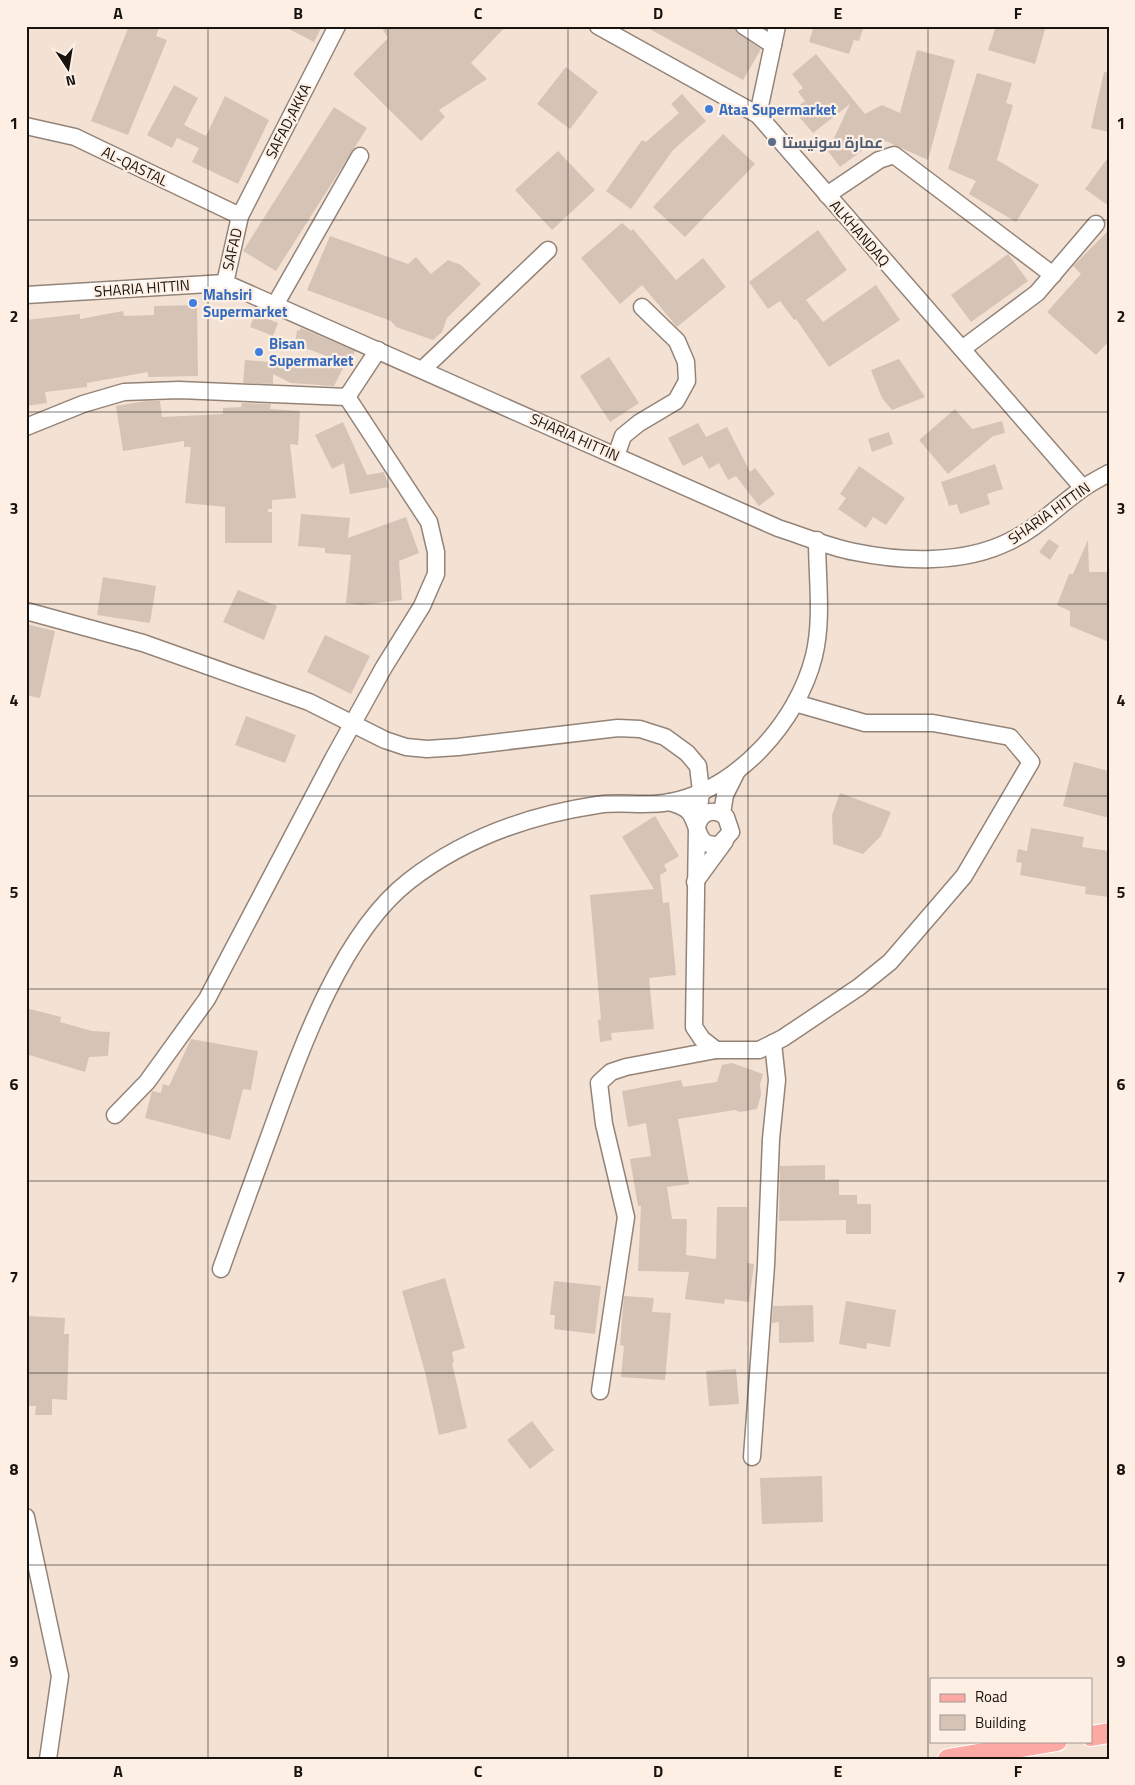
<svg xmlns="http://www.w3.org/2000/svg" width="1135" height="1785" font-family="'Titillium Web',Cairo,sans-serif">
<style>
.building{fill:#d5c3b6}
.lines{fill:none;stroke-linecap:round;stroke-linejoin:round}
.minor-casing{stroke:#948478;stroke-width:19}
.major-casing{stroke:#fff;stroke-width:22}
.minor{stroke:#fff;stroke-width:16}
.major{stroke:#fca9a3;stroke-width:20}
.grid{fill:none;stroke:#19130f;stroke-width:1;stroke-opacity:0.55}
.shop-dot{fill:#3f7fe0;stroke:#fdefe4;stroke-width:2}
.service-dot{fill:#5c6f8a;stroke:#fdefe4;stroke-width:2}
.labels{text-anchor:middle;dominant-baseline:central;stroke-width:4.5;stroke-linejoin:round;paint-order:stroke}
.shop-label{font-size:15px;font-weight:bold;fill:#366cbe;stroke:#fdefe4;text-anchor:start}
.street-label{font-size:15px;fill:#19130f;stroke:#fdefe4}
.service-label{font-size:15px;font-weight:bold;fill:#4e5e75;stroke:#fdefe4;text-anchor:start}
.neatline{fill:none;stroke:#19130f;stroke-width:2}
.grid-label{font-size:16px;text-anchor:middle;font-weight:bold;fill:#19130f}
</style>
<rect width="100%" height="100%" fill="#f3e1d4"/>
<g class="building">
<path d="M 129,26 L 160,26 L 156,36 L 167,40 L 128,135 L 91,121 Z"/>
<path d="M 283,26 L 322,26 L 314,42 Z"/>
<path d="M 381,26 L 506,26 L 471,63 L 487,79 L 439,110 L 445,117 L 421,141 L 353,74 L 388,38 Z"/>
<path d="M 644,26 L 732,26 L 739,34 L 761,49 L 743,80 Z"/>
<path d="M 814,26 L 864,26 L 859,41 L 854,40 L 849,54 L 809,42 Z"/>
<path d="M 996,26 L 1046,26 L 1035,64 L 988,50 Z"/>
<path d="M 917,50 L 955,60 L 928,160 L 879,138 L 840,167 L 828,151 L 850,104 L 813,133 L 793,110 L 805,101 L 798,92 L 803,88 L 792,74 L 816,54 L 865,114 L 882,105 L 900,113 Z"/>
<path d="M 566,67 L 598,92 L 570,129 L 537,104 Z"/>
<path d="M 1104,72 L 1109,73 L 1109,132 L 1091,128 Z"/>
<path d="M 977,73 L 1012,83 L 1006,103 L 1013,105 L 997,160 L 1039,185 L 1016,222 L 969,194 L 976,181 L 948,169 Z"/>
<path d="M 174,85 L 198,98 L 184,125 L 206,136 L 225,96 L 269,120 L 238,184 L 192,162 L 199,148 L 177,138 L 172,148 L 147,135 Z"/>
<path d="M 682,94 L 706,121 L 673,150 L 631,209 L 606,191 L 642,140 L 646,142 L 679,113 L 671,104 Z"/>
<path d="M 334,107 L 367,128 L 276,271 L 243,251 Z"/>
<path d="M 723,134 L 755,164 L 685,237 L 653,207 Z"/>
<path d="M 558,151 L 595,190 L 552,230 L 515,190 Z"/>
<path d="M 1109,156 L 1109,206 L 1085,189 Z"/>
<path d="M 622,223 L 631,231 L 633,229 L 676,280 L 703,258 L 726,287 L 677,327 L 642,285 L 620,304 L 581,258 Z"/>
<path d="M 818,230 L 847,270 L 806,300 L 823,322 L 876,285 L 900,320 L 829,367 L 796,319 L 794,320 L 780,301 L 768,309 L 749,282 Z"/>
<path d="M 1109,230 L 1109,341 L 1096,355 L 1047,312 L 1081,274 L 1073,266 Z"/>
<path d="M 330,236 L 408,264 L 416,257 L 431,274 L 448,260 L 461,265 L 481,284 L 447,318 L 442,332 L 433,340 L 396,327 L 391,321 L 307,290 Z"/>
<path d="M 1008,254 L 1028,281 L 971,322 L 951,295 Z"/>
<path d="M 197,305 L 198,376 L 148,377 L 148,372 L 87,383 L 87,387 L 45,392 L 47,403 L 26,406 L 26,320 L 80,314 L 80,319 L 123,311 L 124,316 L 154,315 L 154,306 Z"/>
<path d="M 255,314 L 278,323 L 273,336 L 250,327 Z"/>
<path d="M 301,328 L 355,351 L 350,365 L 295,344 L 297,330 L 299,331 Z"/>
<path d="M 609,357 L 639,403 L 610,422 L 580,376 Z"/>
<path d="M 899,359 L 925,397 L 892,410 L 882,398 L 871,370 Z"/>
<path d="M 245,360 L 292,364 L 343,368 L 334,386 L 291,383 L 273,374 L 273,384 L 243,383 Z"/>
<path d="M 146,401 L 160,401 L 162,417 L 223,414 L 223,408 L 241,407 L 242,403 L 271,404 L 270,409 L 300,411 L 298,445 L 290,444 L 296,498 L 272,500 L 272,509 L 268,509 L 268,512 L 272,512 L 272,543 L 225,543 L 225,507 L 185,503 L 191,447 L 184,447 L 184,441 L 123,451 L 116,406 Z"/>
<path d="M 955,409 L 972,429 L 1002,421 L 1005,433 L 993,436 L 948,474 L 919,440 Z"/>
<path d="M 343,422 L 367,475 L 384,472 L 389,487 L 350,494 L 344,463 L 332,469 L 315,435 Z"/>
<path d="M 698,423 L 706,437 L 727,427 L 750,472 L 755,468 L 775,494 L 759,506 L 736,476 L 728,480 L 719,463 L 709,469 L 702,456 L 683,466 L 668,438 Z"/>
<path d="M 889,432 L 893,444 L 872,452 L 868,439 Z"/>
<path d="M 995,464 L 1003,489 L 987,494 L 990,504 L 960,514 L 957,504 L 949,506 L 941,482 Z"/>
<path d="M 859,466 L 905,498 L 886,525 L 873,517 L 866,528 L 838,509 L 846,498 L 840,494 Z"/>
<path d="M 301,514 L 350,518 L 348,538 L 406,517 L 419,553 L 399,561 L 402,600 L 361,605 L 346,603 L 351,555 L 325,553 L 325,548 L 298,546 Z"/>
<path d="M 1049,539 L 1059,546 L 1050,560 L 1039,552 Z"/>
<path d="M 1088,540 L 1089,572 L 1109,572 L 1109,642 L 1070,626 L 1070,611 L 1057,605 L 1069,574 L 1073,574 Z"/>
<path d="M 103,577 L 156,586 L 150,623 L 97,615 Z"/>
<path d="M 238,590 L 277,606 L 264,640 L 223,622 Z"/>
<path d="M 26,624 L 55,631 L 40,698 L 26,695 Z"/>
<path d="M 325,635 L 370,656 L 351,694 L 307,672 Z"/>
<path d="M 246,716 L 296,735 L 285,763 L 235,745 Z"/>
<path d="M 1074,762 L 1109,771 L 1109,818 L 1063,806 Z"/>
<path d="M 840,793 L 891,812 L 881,836 L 863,854 L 833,844 L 832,815 Z"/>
<path d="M 655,816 L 679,856 L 664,865 L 667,871 L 660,875 L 663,903 L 669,902 L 676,975 L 649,978 L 654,1029 L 611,1033 L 612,1040 L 600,1042 L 598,1020 L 601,1019 L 590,895 L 654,889 L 622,837 Z"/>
<path d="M 1031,828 L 1084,837 L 1082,847 L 1109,851 L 1109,897 L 1085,894 L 1086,887 L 1020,875 L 1022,863 L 1016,862 L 1018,849 L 1027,851 Z"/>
<path d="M 26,1008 L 61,1017 L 60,1022 L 92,1031 L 110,1032 L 108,1056 L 89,1057 L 85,1072 L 26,1054 Z"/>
<path d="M 191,1039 L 258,1051 L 251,1090 L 243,1089 L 230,1140 L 145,1118 L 152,1091 L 161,1093 L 163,1084 L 169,1086 Z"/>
<path d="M 732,1063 L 763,1074 L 760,1084 L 761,1095 L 757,1109 L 740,1112 L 735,1110 L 678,1119 L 689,1184 L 667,1187 L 672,1219 L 687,1219 L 686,1255 L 716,1259 L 717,1207 L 747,1207 L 747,1263 L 754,1264 L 749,1302 L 725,1299 L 724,1304 L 685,1299 L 689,1272 L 638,1271 L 641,1206 L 638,1206 L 630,1159 L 651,1156 L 646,1123 L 628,1127 L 622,1091 L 681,1080 L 683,1087 L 717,1082 L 722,1065 Z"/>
<path d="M 825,1165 L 825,1180 L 839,1179 L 839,1195 L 857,1195 L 857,1204 L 871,1204 L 871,1234 L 846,1234 L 846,1220 L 779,1221 L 780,1166 Z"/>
<path d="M 445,1278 L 465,1348 L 452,1352 L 454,1362 L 452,1363 L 467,1428 L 439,1435 L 425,1372 L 402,1291 Z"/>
<path d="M 554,1281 L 601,1286 L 595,1334 L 554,1329 L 555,1315 L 550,1315 Z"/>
<path d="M 624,1296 L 654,1298 L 652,1312 L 671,1313 L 665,1380 L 621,1377 L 624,1346 L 620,1345 Z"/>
<path d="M 846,1301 L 896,1310 L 890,1347 L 867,1343 L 866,1349 L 839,1344 Z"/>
<path d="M 813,1305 L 814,1342 L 779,1343 L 779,1322 L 772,1323 L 773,1306 Z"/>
<path d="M 26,1316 L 65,1318 L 64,1334 L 69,1334 L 67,1400 L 52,1399 L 52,1415 L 35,1415 L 36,1406 L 26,1406 Z"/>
<path d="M 736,1369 L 739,1404 L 709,1406 L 706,1371 Z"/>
<path d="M 532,1421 L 554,1450 L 530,1469 L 507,1440 Z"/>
<path d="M 822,1476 L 823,1522 L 762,1524 L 760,1478 Z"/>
</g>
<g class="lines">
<g class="minor-casing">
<g id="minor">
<path d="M 598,26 L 758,115 L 1083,488"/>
<path d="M 744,26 L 773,45"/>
<path d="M 758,115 L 777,26"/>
<path d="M 26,126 L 75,137 L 240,216"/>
<path d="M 827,195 L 879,160 L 894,155 L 1053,275"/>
<path d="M 225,283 L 240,216 L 337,26"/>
<path d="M 26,295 L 225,283 L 778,528 C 803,536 829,547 855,552 C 903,562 963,564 1008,542 C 1036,529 1058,506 1082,489 C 1090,483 1100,478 1109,473"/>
<path d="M 275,305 L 360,156"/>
<path d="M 962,349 L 1037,293 L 1096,224"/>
<path d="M 423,369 L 548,250"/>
<path d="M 26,427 L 83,404 L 124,392 L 179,390 L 347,397 L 378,350"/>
<path d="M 616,456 L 623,436 L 639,423 L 676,401 L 687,381 L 686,362 L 677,341 L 642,307"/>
<path d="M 26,611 L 143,643 L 309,702 L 385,740 L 406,747 L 427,749 L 458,747 L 618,728 L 640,729 L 665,737 L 687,753 L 698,766 L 701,791 L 697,827 L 694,1027 L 702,1039 L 716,1050"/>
<path d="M 669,802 C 678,805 685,806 690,813 C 700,827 696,849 720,844 L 731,832 L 726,817 C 714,807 700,812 697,827"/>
<path d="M 722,813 L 725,795 L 737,771"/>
<path d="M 695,882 L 725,841"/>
<path d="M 115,1115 L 147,1082 L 207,999 L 333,759 L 384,667 L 422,606 L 436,574 L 436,552 L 429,522 L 347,397"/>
<path d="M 221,1269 C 238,1221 256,1173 273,1126 C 301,1048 342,933 409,881 C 463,839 530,815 597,805 C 621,801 646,807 670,802 C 738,789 798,721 814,656 C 823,619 817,578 817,540"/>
<path d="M 600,1391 L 626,1217 L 604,1124 L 599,1083 L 611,1072 L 626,1067 L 716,1050 L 759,1050 L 783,1038 L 859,987 L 890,962 L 964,876 L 1031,762 L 1010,737 L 933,723 L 865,723 L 795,703"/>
<path d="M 752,1457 L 766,1265 L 771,1139 L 777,1080 L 773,1043"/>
<path d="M 26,1517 L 60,1676 L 48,1759"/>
</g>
</g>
<g class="major-casing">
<g id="major">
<path d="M 1091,1736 L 1109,1733"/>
<path d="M 948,1759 L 1057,1741"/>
</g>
</g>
<use href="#minor" class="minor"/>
<use href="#major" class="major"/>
</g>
<path class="grid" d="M 208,26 L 208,1759M 388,26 L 388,1759M 568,26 L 568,1759M 748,26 L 748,1759M 928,26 L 928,1759M 26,220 L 1109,220M 26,412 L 1109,412M 26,604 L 1109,604M 26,796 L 1109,796M 26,989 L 1109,989M 26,1181 L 1109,1181M 26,1373 L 1109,1373M 26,1565 L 1109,1565"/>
<g class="shop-dot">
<circle cx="709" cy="109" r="5"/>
<circle cx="193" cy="303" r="5"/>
<circle cx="259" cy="352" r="5"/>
</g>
<circle class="service-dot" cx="772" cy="142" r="5"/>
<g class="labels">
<g class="shop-label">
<text x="719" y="109">Ataa Supermarket</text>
<text x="203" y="294">Mahsiri<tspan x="203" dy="17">Supermarket</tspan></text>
<text x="269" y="343">Bisan<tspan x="269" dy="17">Supermarket</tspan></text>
</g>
<g class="street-label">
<text transform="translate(288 121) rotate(-63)">SAFAD;AKKA</text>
<text transform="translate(135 166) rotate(26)">AL-QASTAL</text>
<text transform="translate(860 233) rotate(49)">ALKHANDAQ</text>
<text transform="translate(232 249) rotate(-77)">SAFAD</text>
<text transform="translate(142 288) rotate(-4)">SHARIA HITTIN</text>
<text transform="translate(575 437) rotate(24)">SHARIA HITTIN</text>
<text transform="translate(1049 513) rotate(-35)">SHARIA HITTIN</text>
</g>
<g class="service-label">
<text x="782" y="142">عمارة سونيستا</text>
</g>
</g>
<rect width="1135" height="1785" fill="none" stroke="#fdefe4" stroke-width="55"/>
<rect x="930" y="1678" width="162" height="65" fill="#fdefe4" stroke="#a2978f"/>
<rect x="940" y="1694" width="25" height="8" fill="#fca9a3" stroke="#a2978f"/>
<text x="975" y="1702" font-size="15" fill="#19130f">Road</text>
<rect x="940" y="1715" width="25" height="15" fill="#d5c3b6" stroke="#a2978f"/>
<text x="975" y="1728" font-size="15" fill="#19130f">Building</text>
<g transform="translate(68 68) rotate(168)" stroke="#fdefe4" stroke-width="4" paint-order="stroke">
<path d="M0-4L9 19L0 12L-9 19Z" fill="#19130f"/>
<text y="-8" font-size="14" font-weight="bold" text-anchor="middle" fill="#19130f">N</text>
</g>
<rect x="28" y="28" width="1080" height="1730" class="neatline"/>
<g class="grid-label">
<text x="118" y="19">A</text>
<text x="298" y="19">B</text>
<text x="478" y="19">C</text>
<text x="658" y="19">D</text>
<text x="838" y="19">E</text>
<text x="1018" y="19">F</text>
<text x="14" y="129">1</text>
<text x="1121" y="129">1</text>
<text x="14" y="322">2</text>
<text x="1121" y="322">2</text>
<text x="14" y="514">3</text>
<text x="1121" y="514">3</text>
<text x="14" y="706">4</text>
<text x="1121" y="706">4</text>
<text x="14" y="898">5</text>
<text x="1121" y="898">5</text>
<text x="14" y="1090">6</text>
<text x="1121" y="1090">6</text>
<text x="14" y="1283">7</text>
<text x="1121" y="1283">7</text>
<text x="14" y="1475">8</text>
<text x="1121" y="1475">8</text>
<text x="14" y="1667">9</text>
<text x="1121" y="1667">9</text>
<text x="118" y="1777">A</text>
<text x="298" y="1777">B</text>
<text x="478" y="1777">C</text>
<text x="658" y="1777">D</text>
<text x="838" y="1777">E</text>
<text x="1018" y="1777">F</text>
</g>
</svg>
